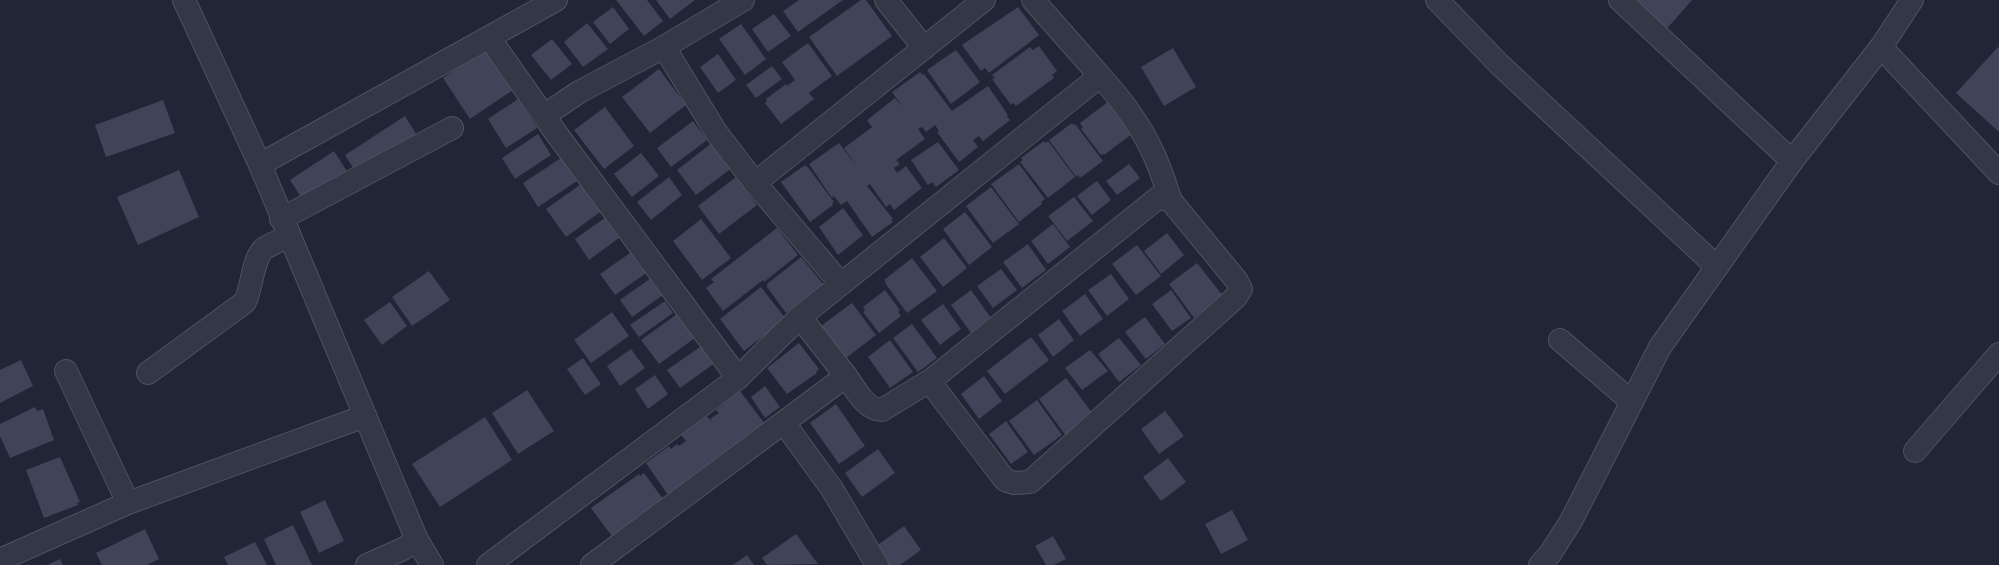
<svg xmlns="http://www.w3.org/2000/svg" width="1999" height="565" font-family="'DM Sans',sans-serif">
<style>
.building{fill:#3f4458}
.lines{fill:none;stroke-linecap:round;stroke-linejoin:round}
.minor-casing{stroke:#4f5261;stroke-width:24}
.minor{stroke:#343746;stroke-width:22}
</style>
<rect width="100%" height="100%" fill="#212535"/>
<g class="building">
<path d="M 616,0 L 647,0 L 663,21 L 644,36 Z"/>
<path d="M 656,0 L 695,0 L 670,19 Z"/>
<path d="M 799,0 L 843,0 L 798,32 L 783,11 Z"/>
<path d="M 861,0 L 866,0 L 892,36 L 837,76 L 809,37 Z"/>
<path d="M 1631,0 L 1692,0 L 1663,33 Z"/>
<path d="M 613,7 L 629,29 L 610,44 L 593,22 Z"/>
<path d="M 1018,7 L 1039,35 L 989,73 L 985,68 L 981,71 L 962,45 Z"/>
<path d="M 774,14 L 791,36 L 768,52 L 752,29 Z"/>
<path d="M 587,23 L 608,49 L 583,67 L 564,42 Z"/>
<path d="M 741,24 L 766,59 L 745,75 L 719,39 Z"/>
<path d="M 552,39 L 572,64 L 551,80 L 531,55 Z"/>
<path d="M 808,43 L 832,76 L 809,93 L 814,99 L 781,124 L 765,103 L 767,101 L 766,99 L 786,84 L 787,86 L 795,80 L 782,62 Z"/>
<path d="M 1039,46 L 1057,71 L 1052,75 L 1054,78 L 1016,106 L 1013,103 L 1011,105 L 992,79 L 995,78 L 992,75 L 1030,47 L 1033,50 Z"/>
<path d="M 489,47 L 516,88 L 470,119 L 443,78 Z"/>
<path d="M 1998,47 L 1999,48 L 1999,132 L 1956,93 Z"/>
<path d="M 1173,48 L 1196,87 L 1164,106 L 1141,67 Z"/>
<path d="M 956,50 L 980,82 L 951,104 L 927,70 Z"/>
<path d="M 718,54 L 736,80 L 718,93 L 700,67 Z"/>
<path d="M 772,66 L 782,79 L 756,98 L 746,85 Z"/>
<path d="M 659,69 L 686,105 L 650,133 L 622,97 Z"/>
<path d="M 920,72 L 922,75 L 924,74 L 952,111 L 988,86 L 1008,115 L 1007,116 L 1010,120 L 983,141 L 979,136 L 973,140 L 978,147 L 959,162 L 937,132 L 939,131 L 935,125 L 926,132 L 922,127 L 918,129 L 925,139 L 896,160 L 900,164 L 894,168 L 897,173 L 906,166 L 922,188 L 894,210 L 890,204 L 886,207 L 870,184 L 867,186 L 893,219 L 891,220 L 893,222 L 872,237 L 847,201 L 841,205 L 834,196 L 832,198 L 809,164 L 839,143 L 858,168 L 844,148 L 872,127 L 867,120 L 895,98 L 903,107 L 892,92 Z"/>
<path d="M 1113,98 L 1137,130 L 1104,155 L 1103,154 L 1101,155 L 1081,129 L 1083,128 L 1080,123 Z"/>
<path d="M 518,99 L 537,128 L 506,148 L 488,119 Z"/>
<path d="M 163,100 L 175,133 L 106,157 L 95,125 Z"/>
<path d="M 605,107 L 634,146 L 604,169 L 574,130 Z"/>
<path d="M 405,116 L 418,137 L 358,176 L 345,155 Z"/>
<path d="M 693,121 L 707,140 L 671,167 L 657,148 Z"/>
<path d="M 1072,123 L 1073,125 L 1075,124 L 1103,161 L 1080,178 L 1078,175 L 1076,177 L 1049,140 Z"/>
<path d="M 538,134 L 551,155 L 515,179 L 502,158 Z"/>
<path d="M 717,139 L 737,164 L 696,195 L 677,170 Z"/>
<path d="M 1044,141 L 1045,143 L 1048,141 L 1075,177 L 1048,198 L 1020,162 L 1023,160 L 1021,158 Z"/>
<path d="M 938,142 L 959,170 L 936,187 L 932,182 L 928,185 L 911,160 Z"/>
<path d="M 334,151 L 350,176 L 306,205 L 290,180 Z"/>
<path d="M 641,153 L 659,176 L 632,197 L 614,174 Z"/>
<path d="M 561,158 L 577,181 L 538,207 L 523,183 Z"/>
<path d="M 1019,164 L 1045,199 L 1041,202 L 1042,204 L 1019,222 L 991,184 Z"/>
<path d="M 1129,164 L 1140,178 L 1117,195 L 1106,181 Z"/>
<path d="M 805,165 L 806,167 L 807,166 L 834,202 L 832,203 L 833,205 L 810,222 L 781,182 Z"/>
<path d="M 179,170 L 199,217 L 138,245 L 117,197 Z"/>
<path d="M 669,177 L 682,195 L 651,220 L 637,202 Z"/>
<path d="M 736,177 L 757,205 L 719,234 L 698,206 Z"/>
<path d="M 1097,181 L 1111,200 L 1092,215 L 1077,196 Z"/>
<path d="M 584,182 L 604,209 L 566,237 L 546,209 Z"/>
<path d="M 991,187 L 1019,224 L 993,243 L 966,206 Z"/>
<path d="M 1074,197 L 1093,221 L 1067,241 L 1048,216 Z"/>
<path d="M 843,208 L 863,235 L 838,255 L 819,227 Z"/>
<path d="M 965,212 L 992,247 L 969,265 L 943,229 Z"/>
<path d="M 609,215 L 623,235 L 589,260 L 575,239 Z"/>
<path d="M 701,219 L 731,258 L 702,280 L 673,241 Z"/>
<path d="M 1053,224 L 1070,247 L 1048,264 L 1031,241 Z"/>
<path d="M 777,228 L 798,255 L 764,282 L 763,280 L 723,311 L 706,288 L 714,282 L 711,279 Z"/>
<path d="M 1167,233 L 1184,255 L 1161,274 L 1144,251 Z"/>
<path d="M 944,238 L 967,268 L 943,287 L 920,257 Z"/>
<path d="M 1028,244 L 1046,270 L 1022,288 L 1003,262 Z"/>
<path d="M 1137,245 L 1161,276 L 1136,295 L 1112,264 Z"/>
<path d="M 637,248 L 652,269 L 615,295 L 600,274 Z"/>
<path d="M 801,257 L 823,284 L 786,313 L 767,287 L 767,284 Z"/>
<path d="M 912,258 L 937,291 L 907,313 L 885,283 L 886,282 L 884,280 Z"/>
<path d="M 1197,263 L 1223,296 L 1194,318 L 1169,284 Z"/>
<path d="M 1001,269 L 1017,290 L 993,308 L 977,286 Z"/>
<path d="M 429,271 L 450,300 L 412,326 L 392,297 Z"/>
<path d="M 1111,274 L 1129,299 L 1107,316 L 1088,290 Z"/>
<path d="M 651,278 L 663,295 L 632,317 L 620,300 Z"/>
<path d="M 761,287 L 786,319 L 744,351 L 720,319 Z"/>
<path d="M 885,290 L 900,310 L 898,312 L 901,316 L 879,333 L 863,312 L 865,310 L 863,307 Z"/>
<path d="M 971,290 L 991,318 L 971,333 L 951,305 Z"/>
<path d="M 1171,290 L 1191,318 L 1172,331 L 1152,304 Z"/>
<path d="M 1085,294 L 1103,319 L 1080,336 L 1062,311 Z"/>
<path d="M 665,301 L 673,313 L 639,337 L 630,325 Z"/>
<path d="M 390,302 L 407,326 L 382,345 L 364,320 Z"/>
<path d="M 852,303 L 876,335 L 846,358 L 821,326 Z"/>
<path d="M 943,304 L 961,329 L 940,345 L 921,320 Z"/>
<path d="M 612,312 L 629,336 L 591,363 L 574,340 Z"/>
<path d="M 677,314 L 695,338 L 659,364 L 641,340 Z"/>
<path d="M 1145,317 L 1165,344 L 1146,359 L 1125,332 Z"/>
<path d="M 1059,319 L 1074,340 L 1053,357 L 1038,335 Z"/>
<path d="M 912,324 L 937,358 L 918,372 L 893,338 Z"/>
<path d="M 1031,337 L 1049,360 L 1005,394 L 987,371 Z"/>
<path d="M 1119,338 L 1141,365 L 1119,382 L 1098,354 Z"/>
<path d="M 890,340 L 913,372 L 890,388 L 868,357 Z"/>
<path d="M 707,342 L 719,360 L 680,388 L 667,370 Z"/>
<path d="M 799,343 L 819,369 L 816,372 L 817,373 L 787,394 L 767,368 Z"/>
<path d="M 631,349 L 645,368 L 620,386 L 607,366 Z"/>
<path d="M 1090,350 L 1108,371 L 1082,390 L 1065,368 Z"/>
<path d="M 583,358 L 601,384 L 585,395 L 567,369 Z"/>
<path d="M 21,360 L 33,386 L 0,403 L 0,370 Z"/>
<path d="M 655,375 L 668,394 L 648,409 L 635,389 Z"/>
<path d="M 984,376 L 1002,401 L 979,419 L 961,394 Z"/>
<path d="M 1066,378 L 1093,414 L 1066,436 L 1039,399 Z"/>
<path d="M 765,386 L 780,407 L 765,418 L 751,397 Z"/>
<path d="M 527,390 L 554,431 L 518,454 L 492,413 Z"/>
<path d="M 740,391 L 765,424 L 668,495 L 646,463 L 669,446 L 671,449 L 677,444 L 679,446 L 686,441 L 681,435 L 707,416 L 714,425 L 710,419 L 719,413 L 716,410 Z"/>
<path d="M 1037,400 L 1062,435 L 1034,455 L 1009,421 Z"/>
<path d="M 836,404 L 865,446 L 839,464 L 810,423 Z"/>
<path d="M 35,407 L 37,411 L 43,409 L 54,440 L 10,458 L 0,436 L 0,424 Z"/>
<path d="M 1165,411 L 1184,436 L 1159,454 L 1141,429 Z"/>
<path d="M 485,417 L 512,460 L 440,507 L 412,464 Z"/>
<path d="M 1006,421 L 1028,452 L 1011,464 L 989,434 Z"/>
<path d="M 878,449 L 895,473 L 862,497 L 845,473 Z"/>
<path d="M 60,457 L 80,502 L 77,503 L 78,505 L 44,518 L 26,470 Z"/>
<path d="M 1168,458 L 1186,482 L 1161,501 L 1143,477 Z"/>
<path d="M 644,473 L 666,503 L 614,539 L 591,508 L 639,474 L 640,476 Z"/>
<path d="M 325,500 L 344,541 L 319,553 L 300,512 Z"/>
<path d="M 1232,510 L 1248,540 L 1221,554 L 1205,524 Z"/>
<path d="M 293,525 L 312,565 L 276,565 L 264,539 Z"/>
<path d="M 904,526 L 921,550 L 900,565 L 887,565 L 875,547 Z"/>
<path d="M 145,529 L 159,559 L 147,565 L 102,565 L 96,553 Z"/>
<path d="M 796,534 L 818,564 L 767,565 L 762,558 Z"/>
<path d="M 1053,536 L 1066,559 L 1054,565 L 1046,565 L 1035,546 Z"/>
<path d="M 255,542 L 267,565 L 228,565 L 224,557 Z"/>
<path d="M 747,555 L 754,565 L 733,565 Z"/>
<path d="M 60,559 L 63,565 L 47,565 Z"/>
</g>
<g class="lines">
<g class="minor-casing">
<g id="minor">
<path d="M 184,0 L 261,167 L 417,540 L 432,565"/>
<path d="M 886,0 L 924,48"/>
<path d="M 1437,0 L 1500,65 L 1717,267"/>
<path d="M 1620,0 L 1792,161"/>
<path d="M 664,47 L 716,132 L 755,183 L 841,284"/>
<path d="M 1881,47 L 1999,173"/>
<path d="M 497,49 L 556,133 L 738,378"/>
<path d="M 1100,76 C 1122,100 1142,127 1155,157 C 1161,171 1166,186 1171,201"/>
<path d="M 545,115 L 579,92 L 664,47 L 743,0"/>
<path d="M 261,167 L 268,160 L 556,0"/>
<path d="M 755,183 L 984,0"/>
<path d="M 281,219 L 452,128"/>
<path d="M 1560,340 L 1632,402"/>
<path d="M 66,371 L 128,503"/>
<path d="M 148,373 L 245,302 C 252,288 253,256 265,248 C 273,243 281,241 289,234"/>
<path d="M 846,376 L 800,317 L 1100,76 L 1033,0"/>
<path d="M 784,423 L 832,489 L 877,565"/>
<path d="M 1915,451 L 1999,354"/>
<path d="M 0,560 L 128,503 L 365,416"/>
<path d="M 367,565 L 403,549 L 417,540"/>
<path d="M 488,565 L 738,378 L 800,317"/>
<path d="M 592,565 L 846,376 C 855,388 865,410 882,410 L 931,380 L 936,390 L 1005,480 L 1014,483 L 1030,482 L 1236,297 L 1241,289 L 1237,281 L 1171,201 L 1159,197 L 931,380"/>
<path d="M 1540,565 L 1550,554 L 1571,521 L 1660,347 L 1792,161 L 1881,47 L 1912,0"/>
</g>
</g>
<use href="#minor" class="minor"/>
</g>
</svg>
